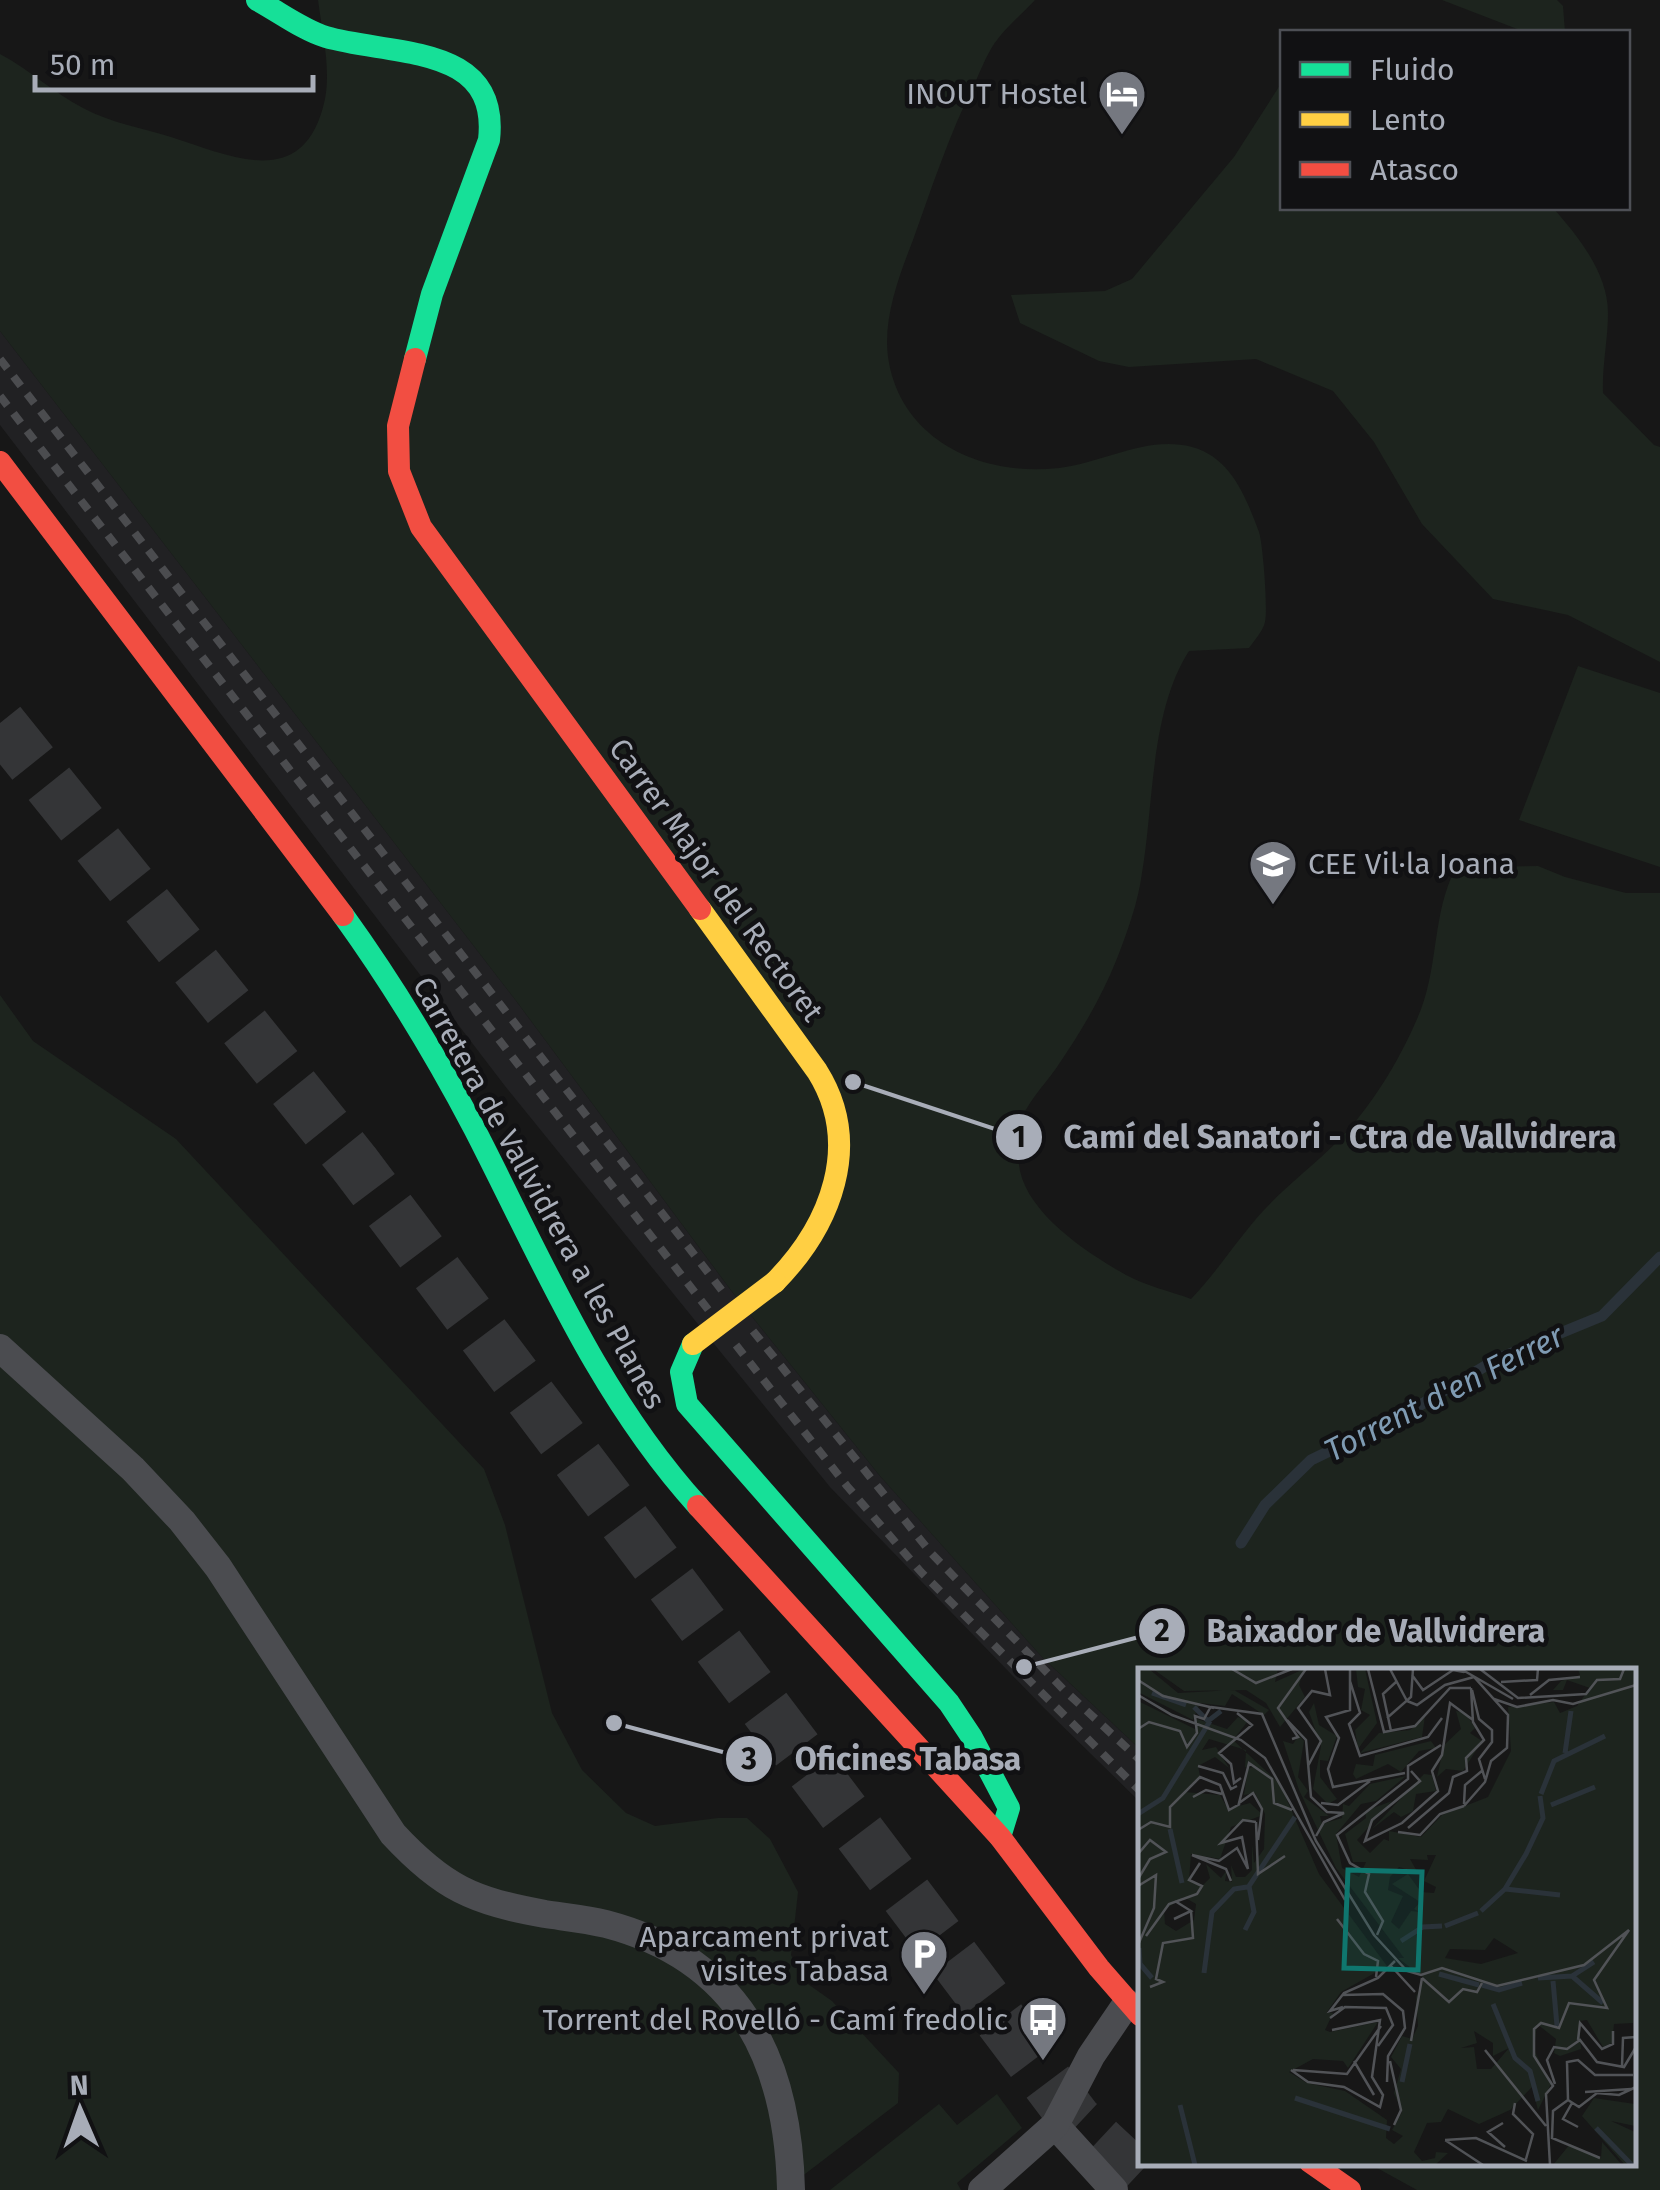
<svg xmlns="http://www.w3.org/2000/svg" width="1660" height="2190" font-family="'Fira Sans',sans-serif">
<style>
.built{fill:#212123}
.green{fill:#1d241e}
.lines{fill:none;stroke-linecap:round;stroke-linejoin:round}
.stream{stroke:#2a3239;stroke-width:11}
.highway-tunnel{stroke:#343537;stroke-width:52;stroke-dasharray:52 26;stroke-linecap:butt}
.street{stroke:#4b4c50;stroke-width:28}
.fast{stroke:#16e098;stroke-width:22}
.slow{stroke:#ffcf43;stroke-width:22}
.jam{stroke:#f24e42;stroke-width:22}
.rail{stroke:#4b4c4f;stroke-width:8;stroke-dasharray:12 10;stroke-linecap:butt}
.slow-bridge{stroke:#ffcf43;stroke-width:22}
.labels{text-anchor:middle;dominant-baseline:central;stroke-width:9;stroke-linejoin:round;paint-order:stroke}
.poi-label{font-size:30px;fill:#a8adb8;stroke:#111113;text-anchor:end}
.street-label{font-size:30px;fill:#a8adb8;stroke:#111113}
.water-label{font-size:32px;font-style:italic;fill:#7f9bb3;stroke:#111113}
.inset-river{fill:none;stroke:#2a3239;stroke-width:5}
.inset-road{fill:none;stroke:#515357;stroke-width:2.5}
.view{fill:#0f766e;fill-opacity:0.15;stroke:#0f766e;stroke-width:5}
.inset-edge{fill:none;stroke:#a8adb8;stroke-width:5}
.leader{fill:none;stroke:#a8adb8;stroke-width:4}
.callout-dot{fill:#a8adb8;stroke:#111113;stroke-width:4}
.mark-label{font-size:30px;text-anchor:middle;font-weight:bold;fill:#111}
.callout-label{font-size:32px;text-anchor:middle;font-weight:bold;fill:#a8adb8;stroke:#111113;stroke-width:9;stroke-linejoin:round;paint-order:stroke}
</style>
<rect width="100%" height="100%" fill="#171717"/>
<path class="built" d="M 0,331 L 517,1002 L 733,1293 L 880,1476 L 1042,1657 L 1140,1749 L 1140,1802 L 1043,1707 L 830,1487 L 505,1086 L 0,425 Z"/>
<g class="green">
<path d="M 318,0 L 1035,0 C 1022,14 1005,28 994,44 C 986,56 980,72 974,85 C 949,135 932,187 913,240 C 899,276 883,318 888,357 C 900,441 983,477 1059,468 C 1103,463 1147,435 1192,447 C 1232,458 1246,498 1259,532 C 1263,544 1268,610 1265,622 C 1263,631 1254,641 1249,648 L 1189,651 C 1150,712 1154,803 1142,873 C 1138,903 1127,933 1116,961 C 1102,996 1082,1030 1061,1061 C 1050,1079 1030,1098 1022,1118 C 1017,1133 1017,1155 1020,1171 C 1030,1216 1089,1254 1126,1275 C 1146,1286 1170,1291 1191,1299 C 1218,1271 1238,1238 1264,1210 C 1287,1185 1314,1165 1338,1141 C 1371,1107 1398,1063 1417,1019 C 1438,973 1432,923 1451,878 L 1478,867 L 1538,866 L 1565,877 L 1626,893 L 1660,893 L 1660,2190 L 1417,2190 L 1368,2163 L 1632,2162 L 1632,1670 L 1140,1670 L 1140,1749 L 1042,1657 L 880,1476 L 733,1293 L 517,1002 L 0,331 L 0,54 C 30,70 54,93 83,108 C 111,123 142,128 171,137 C 231,156 305,193 325,99 C 331,68 322,31 318,0 Z"/>
<path d="M 1442,0 L 1557,0 L 1563,6 L 1565,32 L 1525,32 Z"/>
<path d="M 1282,82 L 1282,208 L 1553,208 C 1578,236 1608,273 1608,313 C 1608,340 1602,366 1603,393 L 1654,445 L 1660,447 L 1660,662 L 1568,615 L 1493,599 L 1422,524 L 1374,442 L 1333,391 L 1256,359 L 1129,367 L 1099,361 L 1020,323 L 1011,295 L 1105,291 L 1132,279 L 1234,157 Z"/>
<path d="M 1578,666 L 1660,693 L 1660,867 L 1519,820 Z"/>
<path d="M 0,995 L 33,1041 L 176,1139 L 484,1469 L 505,1525 L 552,1713 L 582,1770 L 626,1813 L 655,1826 L 718,1818 L 747,1818 L 770,1839 L 798,1892 L 791,1955 L 805,1982 L 832,2001 L 899,2073 L 898,2103 L 784,2190 L 0,2190 Z"/>
<path d="M 997,2094 L 1022,2128 L 957,2183 L 961,2190 L 830,2190 L 939,2104 L 957,2125 Z"/>
</g>
<g class="lines">
<path class="stream" d="M 1241,1543 L 1265,1505 L 1311,1460 L 1402,1416 L 1497,1359 L 1602,1316 L 1660,1257"/>
<path class="highway-tunnel" d="M 0,723 L 354,1163 L 1076,2120 L 1151,2190"/>
<g class="street">
<path d="M 0,1348 L 133,1469 L 182,1521 L 218,1567 L 393,1834 C 443,1888 473,1901 545,1914 C 565,1917 586,1919 606,1924 C 740,1959 788,2060 791,2190"/>
<path d="M 1055,2125 L 1114,2190"/>
<path d="M 982,2190 L 1055,2125 L 1091,2056 L 1127,2003"/>
</g>
<g class="fast">
<path d="M 257,0 C 279,12 303,30 326,37 C 392,56 500,43 489,140 L 432,294 L 415,359"/>
<path d="M 343,915 C 392,983 435,1054 474,1128 C 541,1258 598,1396 698,1506"/>
<path d="M 693,1344 L 681,1372 L 687,1404 L 949,1703 L 971,1736 L 1009,1808 L 1000,1837"/>
</g>
<path class="slow" d="M 700,909 L 817,1071 C 863,1144 831,1225 775,1282"/>
<g class="jam">
<path d="M 415,359 L 398,426 L 399,471 L 421,527 L 700,909"/>
<path d="M 0,462 L 343,915"/>
<path d="M 698,1506 L 1000,1837 L 1099,1968 L 1140,2015"/>
<path d="M 1310,2162 L 1350,2190"/>
</g>
<g class="rail">
<path d="M 0,359 L 727,1297"/>
<path d="M 0,396 L 710,1312"/>
<path d="M 753,1331 L 931,1553 L 1063,1689 L 1140,1760"/>
<path d="M 736,1345 L 847,1486 L 921,1572 L 1140,1791"/>
</g>
<path class="slow-bridge" d="M 693,1344 L 775,1282"/>
</g>
<defs>
<g id="hotel-pin" transform="scale(2.5)"><path d="M0 17L-7.5 6A9.5 9.5 0 1 1 7.5 6Z" fill="#757880" stroke="#111113"/><path d="M-6-4.5h1.5V1H6V5H4.5V3h-9V5H-6ZM-4 0a1.8 1.8 0 1 1 3.6 0ZM.5 0V-2.5h3Q6-2.5 6 0Z" fill="#fff"/></g>
<g id="school-pin" transform="scale(2.5)"><path d="M0 17L-7.5 6A9.5 9.5 0 1 1 7.5 6Z" fill="#757880" stroke="#111113"/><path d="M0-5L7-2L0 1L-7-2ZM-4 1L0 2.5L4 1V4Q0 6-4 4Z" fill="#fff"/></g>
<g id="parking-pin" transform="scale(2.5)"><path d="M0 17L-7.5 6A9.5 9.5 0 1 1 7.5 6Z" fill="#757880" stroke="#111113"/><path d="M-3.5-5.5H1a3.5 3.5 0 0 1 0 7H-1V5.5H-3.5ZM-1-3.4V-.6H.8a1.4 1.4 0 0 0 0-2.8Z" fill="#fff"/></g>
<g id="bus-pin" transform="scale(2.5)"><path d="M0 17L-7.5 6A9.5 9.5 0 1 1 7.5 6Z" fill="#757880" stroke="#111113"/><path d="M-5-6H5V4H4V6H2V4H-2V6H-4V4H-5ZM-3.5-4V0h7V-4ZM-3.5 1.2v1.5H-2V1.2ZM2 1.2v1.5H3.5V1.2Z" fill="#fff"/></g>
</defs>
<g fill-rule="evenodd">
<use href="#hotel-pin" x="1122" y="94"/>
<use href="#school-pin" x="1273" y="864"/>
<use href="#parking-pin" x="924" y="1954"/>
<use href="#bus-pin" x="1043" y="2020"/>
</g>
<g class="labels">
<g class="poi-label">
<text x="1087" y="94">INOUT Hostel</text>
<text x="1308" y="864" text-anchor="start">CEE Vil·la Joana</text>
<text x="889" y="1937">Aparcament privat<tspan x="889" dy="34">visites Tabasa</tspan></text>
<text x="1008" y="2020">Torrent del Rovelló - Camí fredolic</text>
</g>
<g class="street-label">
<text transform="translate(716 880) rotate(54)">Carrer Major del Rectoret</text>
<text transform="translate(539 1193) rotate(61)">Carretera de Vallvidrera a les Planes</text>
</g>
<g class="water-label">
<text transform="translate(1444 1393) rotate(-27)">Torrent d'en Ferrer</text>
</g>
</g>
<g transform="translate(1138 1668)">
<rect width="498" height="498" fill="#171717"/>
<path d="M 11,1 L 40,25 L 96,22 L 131,42 L 126,47 L 94,26 L 87,38 L 62,35 L 55,52 L 0,24 L 0,3 ZM 15,1 L 140,1 L 137,14 L 166,1 L 161,17 L 167,29 L 142,59 L 128,35 L 108,22 L 46,23 ZM 218,1 L 227,1 L 239,55 L 220,81 L 217,62 L 232,47 L 223,42 L 227,21 L 220,19 ZM 440,1 L 497,1 L 495,355 L 476,356 L 474,375 L 465,379 L 449,352 L 441,353 L 443,381 L 422,388 L 416,385 L 418,371 L 399,356 L 396,382 L 413,416 L 400,442 L 394,419 L 372,442 L 341,456 L 310,441 L 303,454 L 289,455 L 276,484 L 284,493 L 297,490 L 298,484 L 310,485 L 297,497 L 0,497 L 0,33 L 57,61 L 59,51 L 89,61 L 100,49 L 110,53 L 95,72 L 142,116 L 181,206 L 249,298 L 203,324 L 189,344 L 195,345 L 187,362 L 192,364 L 240,354 L 210,400 L 205,393 L 175,391 L 151,404 L 169,415 L 207,423 L 249,452 L 248,470 L 256,476 L 265,468 L 254,462 L 264,444 L 256,425 L 263,401 L 253,389 L 264,368 L 274,371 L 280,358 L 278,329 L 286,310 L 260,290 L 266,290 L 198,200 L 161,122 L 145,73 L 155,76 L 161,67 L 166,73 L 160,109 L 170,123 L 166,129 L 191,148 L 182,148 L 184,156 L 204,150 L 205,136 L 211,138 L 232,116 L 268,108 L 238,133 L 223,136 L 198,166 L 204,200 L 221,209 L 228,194 L 215,194 L 207,166 L 228,150 L 227,143 L 254,133 L 219,172 L 232,185 L 246,171 L 251,173 L 251,163 L 283,169 L 304,147 L 350,129 L 373,83 L 370,39 L 416,34 L 422,45 L 439,38 L 452,20 L 429,12 L 425,22 L 415,22 L 423,13 L 442,7 ZM 71,71 L 108,82 L 107,99 L 117,98 L 110,101 L 106,127 L 117,125 L 127,146 L 126,181 L 116,195 L 114,176 L 114,202 L 107,209 L 98,209 L 93,197 L 94,214 L 87,213 L 89,202 L 83,210 L 68,196 L 72,210 L 65,217 L 51,213 L 53,186 L 82,191 L 93,159 L 125,147 L 112,135 L 90,141 L 82,127 L 47,124 L 62,108 L 60,98 L 77,89 L 91,100 L 78,79 L 64,82 ZM 289,187 L 298,187 L 286,213 L 298,219 L 296,225 L 283,224 L 270,206 L 254,216 L 282,234 L 276,241 L 282,244 L 273,243 L 261,261 L 253,254 L 265,228 L 250,222 L 252,209 L 261,199 L 280,205 L 272,191 L 290,192 ZM 46,229 L 58,236 L 56,252 L 38,263 L 27,256 L 26,242 ZM 356,270 L 380,285 L 343,296 L 307,290 L 312,281 L 347,282 ZM 336,363 L 355,375 L 355,388 L 371,380 L 353,401 L 339,401 L 336,379 L 323,380 L 339,375 ZM 176,35 L 181,57 L 199,68 L 190,93 L 182,92 L 182,109 L 199,131 L 190,136 L 175,121 L 183,78 L 171,44 ZM 318,43 L 328,45 L 337,60 L 332,65 L 344,73 L 325,103 L 308,101 L 299,109 L 306,77 L 323,61 ZM 287,48 L 284,69 L 222,85 L 241,65 L 272,62 ZM 293,73 L 298,80 L 281,83 L 263,104 L 250,96 L 218,111 L 215,106 L 218,96 L 235,98 L 237,87 ZM 286,106 L 294,107 L 298,123 L 278,126 L 275,143 L 263,149 L 256,144 L 234,161 ZM 456,430 L 497,436 L 497,458 L 473,453 L 497,464 L 497,497 L 487,497 L 444,448 ZM 464,474 L 484,497 L 415,497 L 432,476 L 463,490 Z" fill="#1d241e" fill-rule="evenodd"/>
<path class="inset-river" d="M 14,25 L 48,37M 56,39 L 70,53 L 83,43M 427,85 L 433,43M 403,126 L 416,93 L 467,68M 413,137 L 457,119M 0,146 L 25,130 L 72,53M 32,161 L 44,215M 367,221 L 422,227M 343,243 L 367,221 L 388,186 L 405,150 L 402,128M 307,258 L 340,245M 107,262 L 116,244 L 111,218 L 157,149M 263,273 L 285,259 L 304,258M 1,280 L 2,296 L 14,310M 66,305 L 74,244 L 96,221 L 109,219M 301,306 L 341,317M 434,308 L 465,335M 400,310 L 434,308 L 456,294M 415,313 L 419,358M 344,317 L 361,322 L 384,315M 355,336 L 377,390 L 392,403 L 400,433M 264,414 L 272,376M 157,430 L 252,461M 42,437 L 57,497M 458,460 L 494,497"/>
<path class="inset-road" d="M 94,1 L 118,15 L 154,1M 212,1 L 212,42 L 188,49 L 201,70 L 190,101 L 195,119 L 267,105M 230,1 L 246,64 L 277,58 L 312,20 L 333,20M 252,1 L 269,33M 323,1 L 375,31M 342,1 L 380,30 L 448,26 L 459,12 L 482,11 L 486,1M 274,7 L 285,22 L 315,2 L 326,4M 0,12 L 25,28 L 76,40M 212,13 L 222,45 L 211,56 L 222,88 L 290,69 L 304,50M 363,14 L 399,12 L 400,1M 334,22 L 341,51 L 354,62 L 354,74 L 341,91 L 347,111M 0,27 L 34,47 L 103,72 L 127,90 L 207,232M 392,27 L 411,12 L 442,9M 356,31 L 379,39 L 415,32 L 435,36 L 498,17M 269,33 L 279,37 L 307,17 L 336,9 L 370,47 L 369,80 L 353,93 L 347,114 L 326,138M 73,39 L 124,46 L 178,173 L 236,267 L 269,303 L 283,307 L 304,300 L 359,318 L 446,297 L 491,262 L 456,312 L 469,340 L 431,335 L 421,360 L 403,355 L 396,361 L 396,388 L 415,418 L 408,426 L 412,497M 99,45 L 114,57 L 81,85 L 93,96 L 96,115 L 103,110M 249,50 L 273,29 L 275,1M 149,52 L 168,72 L 173,129 L 189,144 L 206,145 L 186,154 L 178,168M 0,61 L 11,54 L 42,63 L 49,79 L 59,65 L 57,48 L 66,51 L 72,40M 253,63 L 245,26 L 258,14M 154,71 L 160,69 L 140,40 L 168,1M 60,98 L 85,105 L 93,121 L 99,118M 170,98 L 183,73 L 160,40 L 174,23 L 192,27 L 187,1M 273,103 L 282,113 L 234,152 L 227,173 L 264,155 L 300,123 L 294,103 L 304,87 L 312,35 L 335,52M 55,129 L 68,122 L 84,126M 183,135 L 200,137 L 232,113M 326,136 L 327,117 L 345,102M 118,154 L 120,206 L 147,188M 270,160 L 311,125 L 315,109 L 329,103 L 328,90 L 346,72 L 335,54 L 333,20M 0,162 L 13,154 L 32,159 L 32,139 L 62,109 L 82,117 L 91,142 L 102,136M 260,164 L 282,167 L 302,146 L 326,138M 120,172 L 124,141 L 115,125 L 101,135 L 111,95 L 134,111 L 136,135 L 154,142M 0,186 L 12,172 L 28,184 L 12,191 L 0,211M 93,213 L 88,201 L 54,187 L 81,193 L 99,180 L 110,201 L 104,169 L 83,175 L 105,152 L 118,154M 0,218 L 18,207 L 16,240 L 0,277M 36,251 L 53,243 L 37,233M 199,251 L 226,286 L 240,293 L 238,309M 239,267 L 245,253 L 227,224 L 231,206 L 212,195 L 199,167 L 270,111 L 270,98 L 303,77M 8,268 L 31,236 L 59,226 L 64,218 L 51,212 L 62,195M 253,298 L 277,324M 284,310 L 311,334 L 325,321 L 339,324 L 344,315M 12,319 L 25,314 L 18,311 L 25,275 L 55,270 L 53,243M 204,327 L 245,326 L 265,343 L 267,360 L 250,388 L 249,414M 205,339 L 192,343 L 206,325 L 240,310 L 257,293M 192,350 L 207,339 L 248,340 L 255,357 L 240,378M 440,372 L 442,355 L 464,381 L 475,376 L 475,363M 273,373 L 284,310M 347,382 L 408,458M 216,393 L 236,427M 252,393 L 263,442 L 256,457M 484,398 L 485,370 L 498,369M 153,402 L 170,414 L 206,419 L 242,439 L 245,427 L 234,409 L 242,352 L 194,362M 155,402 L 209,406 L 243,358M 417,416 L 409,392 L 416,379 L 429,381 L 442,372 L 459,394 L 486,399 L 498,379M 447,424 L 493,421M 430,432 L 429,394 L 440,392 L 457,407 L 495,407M 430,432 L 415,443 L 414,470 L 462,490M 430,432 L 441,439 L 459,425 L 481,427 L 498,419M 377,435 L 375,446 L 395,466 L 388,491M 434,435 L 425,451 L 440,459M 365,455 L 350,464 L 367,479M 307,472 L 338,470 L 389,493M 307,472 L 345,497"/>
<path class="view" d="M 210,202 L 284,204 L 280,302 L 206,300 Z"/>
<rect width="498" height="498" class="inset-edge"/>
</g>
<path class="leader" d="M853 1082L1019 1137M1024 1667L1162 1631M614 1723L749 1759"/>
<g class="callout-dot">
<circle cx="853" cy="1082" r="10"/>
<circle cx="1024" cy="1667" r="10"/>
<circle cx="614" cy="1723" r="10"/>
<circle cx="1019" cy="1137" r="25"/>
<circle cx="1162" cy="1631" r="25"/>
<circle cx="749" cy="1759" r="25"/>
</g>
<g class="mark-label">
<text x="1019" y="1147">1</text>
<text x="1162" y="1641">2</text>
<text x="749" y="1769">3</text>
</g>
<g class="callout-label">
<text x="1340" y="1148">Camí del Sanatori - Ctra de Vallvidrera</text>
<text x="1376" y="1642">Baixador de Vallvidrera</text>
<text x="908" y="1770">Oficines Tabasa</text>
</g>
<rect x="1280" y="30" width="350" height="180" fill="#111113" stroke="#4d4f55" stroke-width="2.5"/>
<rect x="1300" y="62" width="50" height="15" fill="#16e098" stroke="#4d4f55" stroke-width="2.5"/>
<text x="1370" y="80" font-size="30" fill="#a8adb8">Fluido</text>
<rect x="1300" y="112" width="50" height="15" fill="#ffcf43" stroke="#4d4f55" stroke-width="2.5"/>
<text x="1370" y="130" font-size="30" fill="#a8adb8">Lento</text>
<rect x="1300" y="162" width="50" height="15" fill="#f24e42" stroke="#4d4f55" stroke-width="2.5"/>
<text x="1370" y="180" font-size="30" fill="#a8adb8">Atasco</text>
<g transform="translate(80 2110) rotate(358)" stroke="#111113" stroke-width="8" paint-order="stroke">
<path d="M0-8L18 38L0 25L-18 38Z" fill="#a8adb8"/>
<text y="-15" font-size="28" font-weight="bold" text-anchor="middle" fill="#a8adb8">N</text>
</g>
<path d="M35 75v15h278v-15" fill="none" stroke="#a8adb8" stroke-width="5"/>
<text x="50" y="75" font-size="30" fill="#a8adb8" stroke="#111113" stroke-width="8" paint-order="stroke">50 m</text>
</svg>
